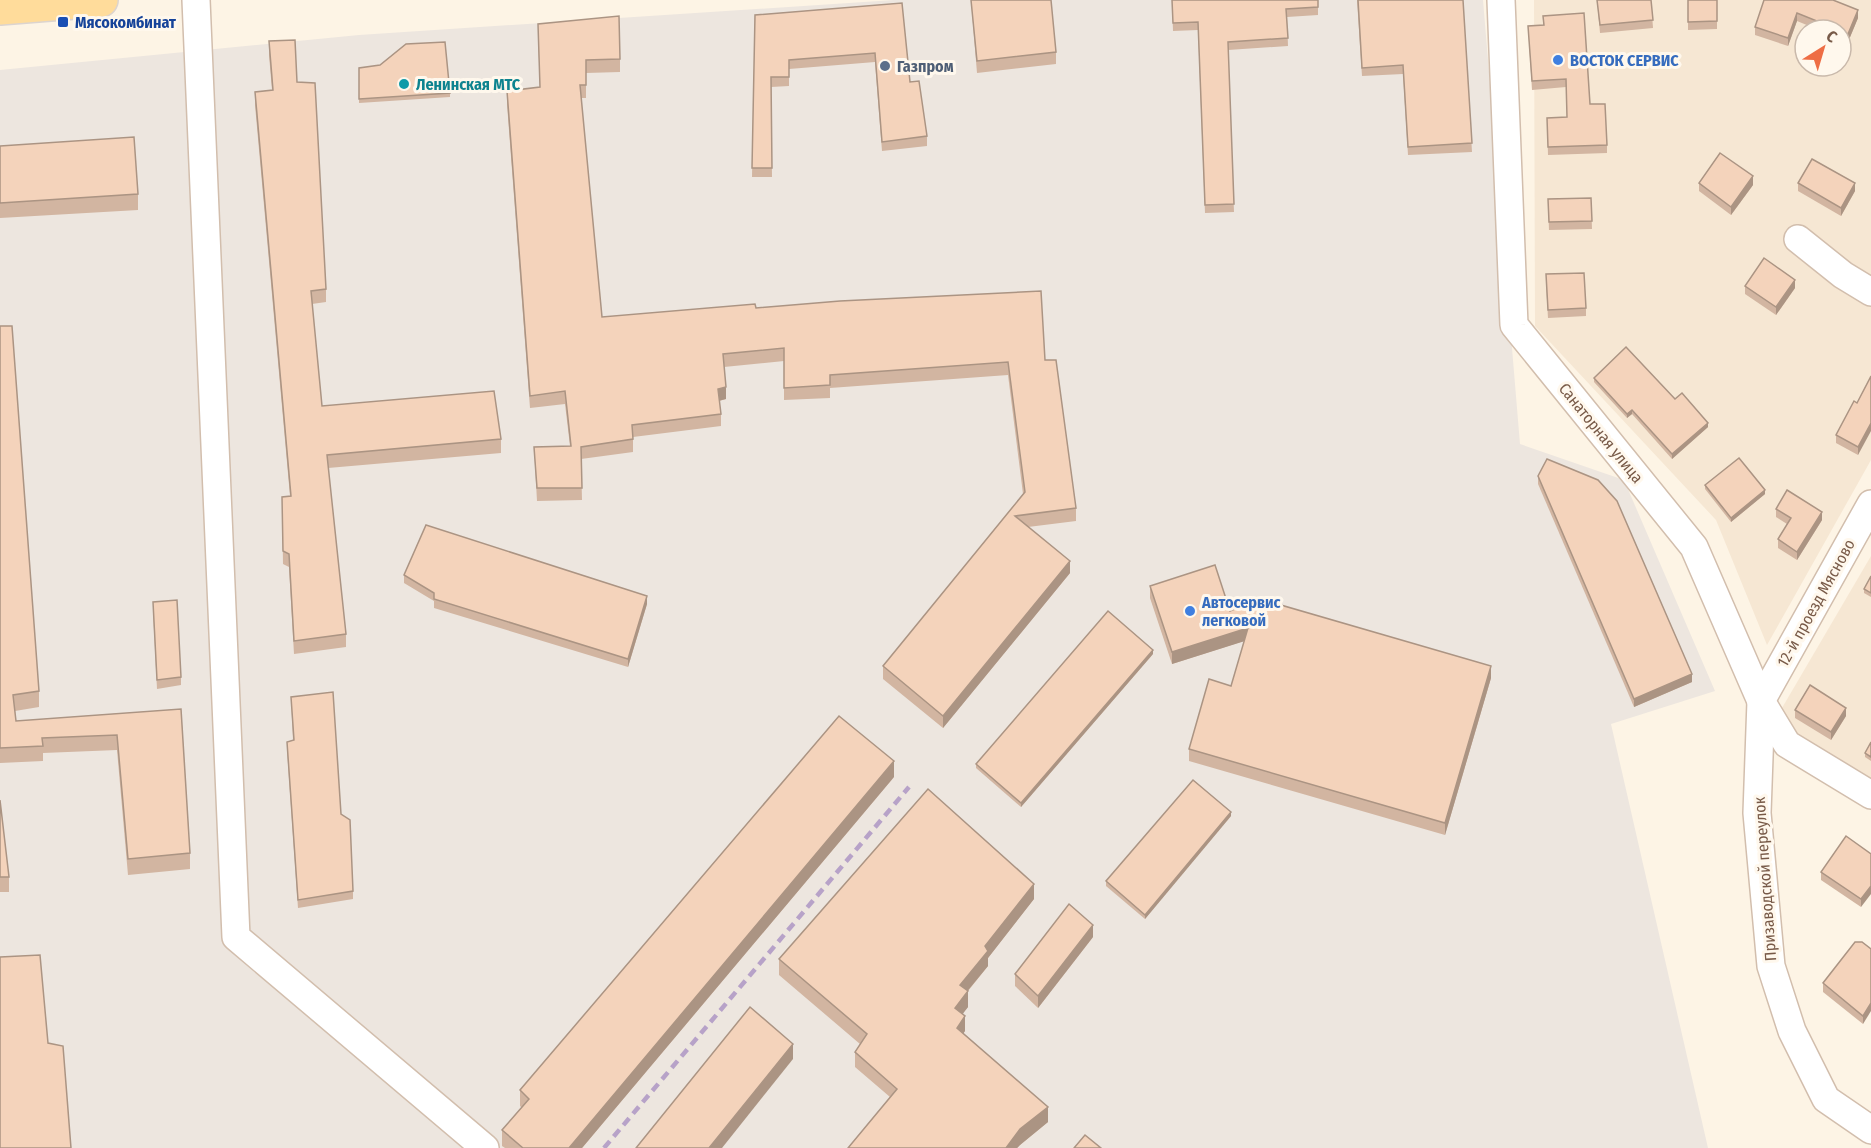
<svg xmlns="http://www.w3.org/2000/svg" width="1871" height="1148" font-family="'Fira Sans Condensed',sans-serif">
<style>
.residential{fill:#f6e7d3;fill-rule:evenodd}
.industrial{fill:#ede6df}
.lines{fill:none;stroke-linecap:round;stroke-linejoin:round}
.minor-casing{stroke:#d2bead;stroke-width:30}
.major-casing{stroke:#dcd4cf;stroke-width:36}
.minor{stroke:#fff;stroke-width:27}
.major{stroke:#ffdc9b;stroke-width:33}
.rail{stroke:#b7a2c8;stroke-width:4.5;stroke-dasharray:9 6;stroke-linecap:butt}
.wall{fill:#d2b5a1}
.shaded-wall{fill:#ab9483}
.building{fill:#f4d3bb;stroke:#ab9483;stroke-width:1.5}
.transit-dot{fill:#1a4fb4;stroke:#fff8ed;stroke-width:2}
.shop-dot{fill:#3f7fe0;stroke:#fff8ed;stroke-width:2}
.service-dot{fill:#5c6f8a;stroke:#fff8ed;stroke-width:2}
.culture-dot{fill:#0f9aa8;stroke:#fff8ed;stroke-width:2}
.labels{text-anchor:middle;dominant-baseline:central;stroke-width:6;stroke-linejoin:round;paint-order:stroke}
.transit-label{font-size:16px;font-weight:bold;fill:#164399;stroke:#fff8ed;text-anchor:start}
.shop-label{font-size:16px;font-weight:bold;fill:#366cbe;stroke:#fff8ed;text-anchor:start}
.service-label{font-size:16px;font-weight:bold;fill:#4e5e75;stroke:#fff8ed;text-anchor:start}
.culture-label{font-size:16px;font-weight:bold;fill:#0d838f;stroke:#fff8ed;text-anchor:start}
.street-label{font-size:16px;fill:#785a48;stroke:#fff8ed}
</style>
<rect width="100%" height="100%" fill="#fdf4e5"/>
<g class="residential">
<path d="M 1534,0 L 1871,0 L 1871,460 L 1767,645 L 1716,520 L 1535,326 ZM 1805,30 L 1841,30 L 1841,66 L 1805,66 Z"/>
<path d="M 1871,556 L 1871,783 L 1772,725 Z"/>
</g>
<path class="industrial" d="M 894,0 L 1483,0 L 1520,444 L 1624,480 L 1715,691 L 1611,724 L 1708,1148 L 0,1148 L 0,70 L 359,35 Z"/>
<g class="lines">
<g class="minor-casing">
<g id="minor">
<path d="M 196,0 L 236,937 L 485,1148"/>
<path d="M 1501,0 L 1514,325 L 1694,547 L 1761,701 L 1787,744 L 1871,795"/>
<path d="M 1798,239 L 1843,275 L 1871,292"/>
<path d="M 1871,504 L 1761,701 L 1757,813 L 1771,966 L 1792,1031 L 1826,1099 L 1871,1130"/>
</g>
</g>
<g class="major-casing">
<path id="major" d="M 0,8 L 101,0"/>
</g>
<use href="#minor" class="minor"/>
<use href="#major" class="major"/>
<path class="rail" d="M 604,1148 L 909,787"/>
</g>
<g class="wall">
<path d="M 971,0 L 1056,52 L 1056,64 L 977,73 Z"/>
<path d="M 1172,0 L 1318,0 L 1318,15 L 1287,17 L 1288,46 L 1228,50 L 1234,212 L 1205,213 L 1198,30 L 1173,31 Z"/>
<path d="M 1357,0 L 1463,0 L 1472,152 L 1408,155 L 1403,74 L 1362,76 Z"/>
<path d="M 1597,0 L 1651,0 L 1653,28 L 1600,33 Z"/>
<path d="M 1688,0 L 1717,0 L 1717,29 L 1688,30 Z"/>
<path d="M 1764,0 L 1858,18 L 1848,42 L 1841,39 L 1841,30 L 1819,30 L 1797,21 L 1788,46 L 1755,35 L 1755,27 Z"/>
<path d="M 902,3 L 910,82 L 927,136 L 927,146 L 882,151 L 875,62 L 789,69 L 789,86 L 771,87 L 772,177 L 752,177 L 755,15 Z"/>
<path d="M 1543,16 L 1590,104 L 1607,145 L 1607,153 L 1548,155 L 1547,118 L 1567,117 L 1566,87 L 1532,90 L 1528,26 L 1543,25 Z"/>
<path d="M 538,37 L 620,59 L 620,72 L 586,73 L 586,98 L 581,98 L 602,317 L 756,308 L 1045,360 L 1076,508 L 1076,521 L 1028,527 L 1070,573 L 943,728 L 883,679 L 883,666 L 1023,494 L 1008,375 L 830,388 L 830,398 L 784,400 L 784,361 L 724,367 L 726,399 L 719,401 L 721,414 L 721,426 L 633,437 L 633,452 L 581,459 L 582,500 L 537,501 L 534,447 L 570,446 L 565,404 L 530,408 L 507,104 L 507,91 L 540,87 Z"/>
<path d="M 269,41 L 297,82 L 326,289 L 326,302 L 312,304 L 322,406 L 501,439 L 501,453 L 328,468 L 346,634 L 346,647 L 294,654 L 289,567 L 283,564 L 282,497 L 290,496 L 255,105 L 255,92 L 272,90 L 269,55 Z"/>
<path d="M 359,68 L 450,93 L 450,97 L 359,103 Z"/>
<path d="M 0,146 L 138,194 L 138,210 L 0,218 Z"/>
<path d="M 1699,183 L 1753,185 L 1731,215 L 1699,191 Z"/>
<path d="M 1798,183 L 1855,191 L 1841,216 L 1798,191 Z"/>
<path d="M 1591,198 L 1592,229 L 1549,230 L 1548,199 Z"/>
<path d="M 1546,283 L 1586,308 L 1586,316 L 1548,318 Z"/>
<path d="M 1745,286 L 1795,288 L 1776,315 L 1745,294 Z"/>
<path d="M 0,326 L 39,691 L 39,707 L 15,711 L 16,721 L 181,709 L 190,853 L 190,869 L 128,875 L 117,750 L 43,753 L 43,761 L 0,763 Z"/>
<path d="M 1871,376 L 1858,455 L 1836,443 L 1836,435 L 1857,403 Z"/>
<path d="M 1594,378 L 1675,399 L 1708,427 L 1672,459 L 1632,414 L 1627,418 L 1594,382 Z"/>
<path d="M 1538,476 L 1692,682 L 1634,707 L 1538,484 Z"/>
<path d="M 1705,485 L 1765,494 L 1731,522 L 1705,489 Z"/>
<path d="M 1776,509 L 1822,520 L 1797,560 L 1778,548 L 1778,539 L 1787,524 L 1776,517 Z"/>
<path d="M 404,575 L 647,604 L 628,667 L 434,608 L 434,601 L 404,583 Z"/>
<path d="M 1871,576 L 1871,597 L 1864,593 L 1864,589 Z"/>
<path d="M 1150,586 L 1230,611 L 1491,678 L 1445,835 L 1189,761 L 1189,749 L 1231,686 L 1244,641 L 1172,664 L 1150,598 Z"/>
<path d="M 153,611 L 181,677 L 181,685 L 157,689 Z"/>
<path d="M 1153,654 L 1021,807 L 976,768 L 976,764 Z"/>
<path d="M 291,697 L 341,814 L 353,891 L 353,899 L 298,908 L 287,750 L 287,742 L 293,740 Z"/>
<path d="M 1795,710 L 1846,716 L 1831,740 L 1795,718 Z"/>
<path d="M 1871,742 L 1871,761 L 1865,757 L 1865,753 Z"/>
<path d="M 894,777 L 582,1148 L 505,1148 L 502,1146 L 502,1130 L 522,1108 L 520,1106 L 520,1090 Z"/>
<path d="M 0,800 L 9,877 L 9,892 L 0,892 Z"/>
<path d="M 1231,816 L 1145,919 L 1106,886 L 1106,881 Z"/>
<path d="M 1871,854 L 1861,907 L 1821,880 L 1821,872 Z"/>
<path d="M 1034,899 L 988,958 L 988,966 L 968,991 L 968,1007 L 962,1014 L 965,1031 L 963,1033 L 1048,1122 L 1020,1145 L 1017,1148 L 848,1148 L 890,1097 L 855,1067 L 855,1052 L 860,1044 L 779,975 L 779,959 Z"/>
<path d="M 1093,937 L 1038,1008 L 1015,986 L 1015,974 Z"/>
<path d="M 1871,949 L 1863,1024 L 1823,992 L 1823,983 Z"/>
</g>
<g class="shaded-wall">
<path d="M 1858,10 L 1858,18 L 1848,42 L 1848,34 Z"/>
<path d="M 1797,13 L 1797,21 L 1788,46 L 1788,38 Z"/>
<path d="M 1753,176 L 1753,185 L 1731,215 L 1731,207 Z"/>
<path d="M 1855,183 L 1855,191 L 1841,216 L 1841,208 Z"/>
<path d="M 1795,280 L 1795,288 L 1776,315 L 1776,307 Z"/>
<path d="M 726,387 L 726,399 L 718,401 L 718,389 Z"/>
<path d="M 1632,410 L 1632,414 L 1627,418 L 1627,414 Z"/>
<path d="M 1708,423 L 1708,427 L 1672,459 L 1672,454 Z"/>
<path d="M 1871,423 L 1871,431 L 1858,455 L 1858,447 Z"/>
<path d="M 1765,490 L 1765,494 L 1731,522 L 1731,518 Z"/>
<path d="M 1822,512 L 1822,520 L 1797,560 L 1797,552 Z"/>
<path d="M 1070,561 L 1070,573 L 943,728 L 943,716 Z"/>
<path d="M 647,596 L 647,604 L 628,667 L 628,659 Z"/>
<path d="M 1248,628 L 1248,640 L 1172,664 L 1172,652 Z"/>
<path d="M 1153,650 L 1153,654 L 1021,807 L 1021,803 Z"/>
<path d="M 1491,666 L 1491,678 L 1445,835 L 1445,823 Z"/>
<path d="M 1692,674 L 1692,682 L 1634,707 L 1634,699 Z"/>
<path d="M 1846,708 L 1846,716 L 1831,740 L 1831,732 Z"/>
<path d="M 894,761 L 894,777 L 582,1148 L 569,1148 Z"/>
<path d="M 1231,812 L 1231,816 L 1145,919 L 1145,915 Z"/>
<path d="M 1034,884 L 1034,899 L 988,958 L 988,966 L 960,1000 L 960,985 L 985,946 Z"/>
<path d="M 1871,886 L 1871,894 L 1861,907 L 1861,899 Z"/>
<path d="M 1093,925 L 1093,937 L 1038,1008 L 1038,996 Z"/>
<path d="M 968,991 L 968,1007 L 955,1024 L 955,1008 Z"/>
<path d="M 1871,1003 L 1871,1011 L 1863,1024 L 1863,1016 Z"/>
<path d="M 965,1016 L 965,1031 L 957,1043 L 957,1028 Z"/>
<path d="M 793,1044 L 793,1059 L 722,1148 L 709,1148 Z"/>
<path d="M 1048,1107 L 1048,1122 L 1020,1145 L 1017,1148 L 1006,1148 L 1020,1129 Z"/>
</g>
<g class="building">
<path d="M 971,0 L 1051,0 L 1056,52 L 977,61 Z"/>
<path d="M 1172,0 L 1318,0 L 1318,7 L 1286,9 L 1288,38 L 1228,42 L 1234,204 L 1205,205 L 1198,22 L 1173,23 Z"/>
<path d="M 1358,0 L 1463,0 L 1472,143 L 1408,147 L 1403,65 L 1362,68 Z"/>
<path d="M 1597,0 L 1651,0 L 1653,20 L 1600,25 Z"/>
<path d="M 1688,0 L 1717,0 L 1717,21 L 1688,22 Z"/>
<path d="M 1764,0 L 1833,0 L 1858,10 L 1848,34 L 1841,31 L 1841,30 L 1839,30 L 1797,13 L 1788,38 L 1755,27 Z"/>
<path d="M 902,3 L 910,82 L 919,81 L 927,136 L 882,142 L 875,53 L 789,60 L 789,77 L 771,77 L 772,168 L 752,168 L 755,15 Z"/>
<path d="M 1584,13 L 1590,104 L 1605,104 L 1607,145 L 1548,147 L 1547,118 L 1567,117 L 1566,79 L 1532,81 L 1528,26 L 1544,25 L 1543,16 Z"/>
<path d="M 619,16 L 620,59 L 586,60 L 586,85 L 580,85 L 602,317 L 755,304 L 756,308 L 840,301 L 1041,291 L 1045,360 L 1056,360 L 1076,508 L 1015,516 L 1070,561 L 943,716 L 883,666 L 1025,492 L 1008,362 L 830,375 L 830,385 L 784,388 L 784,348 L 723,354 L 726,387 L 718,389 L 721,414 L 632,425 L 633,439 L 581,447 L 582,488 L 537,488 L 534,447 L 571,446 L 565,391 L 530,396 L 507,91 L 540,87 L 538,24 Z"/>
<path d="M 295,40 L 297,82 L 315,83 L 326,289 L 311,291 L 322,406 L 494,391 L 501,439 L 327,455 L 346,634 L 294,641 L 289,554 L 283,551 L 282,497 L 291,496 L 255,92 L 273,90 L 269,41 Z"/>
<path d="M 445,42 L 450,93 L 359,99 L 359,68 L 380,65 L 406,44 Z"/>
<path d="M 134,137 L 138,194 L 0,203 L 0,146 Z"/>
<path d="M 1720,153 L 1753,176 L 1731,207 L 1699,183 Z"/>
<path d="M 1812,159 L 1855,183 L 1841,208 L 1798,183 Z"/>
<path d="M 1591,198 L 1592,221 L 1549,222 L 1548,199 Z"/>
<path d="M 1764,258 L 1795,280 L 1776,307 L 1745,286 Z"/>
<path d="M 1584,273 L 1586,308 L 1548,310 L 1546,274 Z"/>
<path d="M 0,326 L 12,326 L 39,691 L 13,695 L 16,721 L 181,709 L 190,853 L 128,859 L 117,735 L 42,738 L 43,746 L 0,748 Z"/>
<path d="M 1626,347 L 1675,399 L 1682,393 L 1708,423 L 1672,454 L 1632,410 L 1627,414 L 1594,378 Z"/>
<path d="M 1871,376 L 1871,423 L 1858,447 L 1836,435 L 1854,401 L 1857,403 Z"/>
<path d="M 1739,458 L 1765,490 L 1731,518 L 1705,485 Z"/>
<path d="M 1547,459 L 1598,480 L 1617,501 L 1692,674 L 1634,699 L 1538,476 Z"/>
<path d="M 1787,490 L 1822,512 L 1797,552 L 1778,539 L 1791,518 L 1776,509 Z"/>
<path d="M 426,525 L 647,596 L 628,659 L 434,599 L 434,593 L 404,575 Z"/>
<path d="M 1215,565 L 1230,611 L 1260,599 L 1491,666 L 1445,823 L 1189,749 L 1209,679 L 1231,686 L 1248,628 L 1172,652 L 1150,586 Z"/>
<path d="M 1871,576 L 1871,593 L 1864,589 Z"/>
<path d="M 177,600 L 181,677 L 157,680 L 153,602 Z"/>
<path d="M 1108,611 L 1153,650 L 1021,803 L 976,764 Z"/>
<path d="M 1810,685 L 1846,708 L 1831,732 L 1795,710 Z"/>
<path d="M 333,692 L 341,814 L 350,820 L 353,891 L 298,900 L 287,742 L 294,740 L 291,697 Z"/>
<path d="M 839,716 L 894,761 L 569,1148 L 523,1148 L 502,1130 L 529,1099 L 520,1090 Z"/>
<path d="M 1871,742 L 1871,757 L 1865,753 Z"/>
<path d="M 1193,780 L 1231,812 L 1145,915 L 1106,881 Z"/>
<path d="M 928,789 L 1034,884 L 985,946 L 988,951 L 960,985 L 968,991 L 955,1008 L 965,1016 L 957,1028 L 1048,1107 L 1020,1129 L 1006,1148 L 848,1148 L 897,1089 L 855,1052 L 867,1034 L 779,959 Z"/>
<path d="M 0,800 L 9,877 L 0,877 Z"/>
<path d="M 1846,836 L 1871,854 L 1871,886 L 1861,899 L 1821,872 Z"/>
<path d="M 1069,904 L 1093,925 L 1038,996 L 1015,974 Z"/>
<path d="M 1855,942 L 1862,942 L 1871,949 L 1871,1003 L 1863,1016 L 1823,983 Z"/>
<path d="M 40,955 L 48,1043 L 63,1046 L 71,1148 L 0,1148 L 0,957 Z"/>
<path d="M 750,1007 L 793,1044 L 709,1148 L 636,1148 Z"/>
<path d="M 1085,1135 L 1101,1148 L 1074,1148 Z"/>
</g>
<rect class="transit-dot" x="57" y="16" width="12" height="12" rx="3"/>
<g class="shop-dot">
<circle cx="1558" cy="60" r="6"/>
<circle cx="1190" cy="611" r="6"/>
</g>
<circle class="service-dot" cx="885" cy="66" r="6"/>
<circle class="culture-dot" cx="404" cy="84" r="6"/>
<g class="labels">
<g class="transit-label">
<text x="75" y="22">Мясокомбинат</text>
</g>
<g class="shop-label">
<text x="1570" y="60">ВОСТОК СЕРВИС</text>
<text x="1202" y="602">Автосервис<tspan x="1202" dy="18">легковой</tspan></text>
</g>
<g class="service-label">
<text x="897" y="66">Газпром</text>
</g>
<g class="culture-label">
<text x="416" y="84">Ленинская МТС</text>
</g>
<g class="street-label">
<text transform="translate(1601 433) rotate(51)">Санаторная улица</text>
<text transform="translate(1816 603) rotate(-61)">12-й проезд Мясново</text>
<text transform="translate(1765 879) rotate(-94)">Призаводской переулок</text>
</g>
</g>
<g transform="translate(1823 48) rotate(37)"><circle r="28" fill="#fff8ed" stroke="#c9b9ab" stroke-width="1.5"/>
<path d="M0-4.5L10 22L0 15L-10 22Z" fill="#ee6d44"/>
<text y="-9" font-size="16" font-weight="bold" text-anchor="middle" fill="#785a48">С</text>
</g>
</svg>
